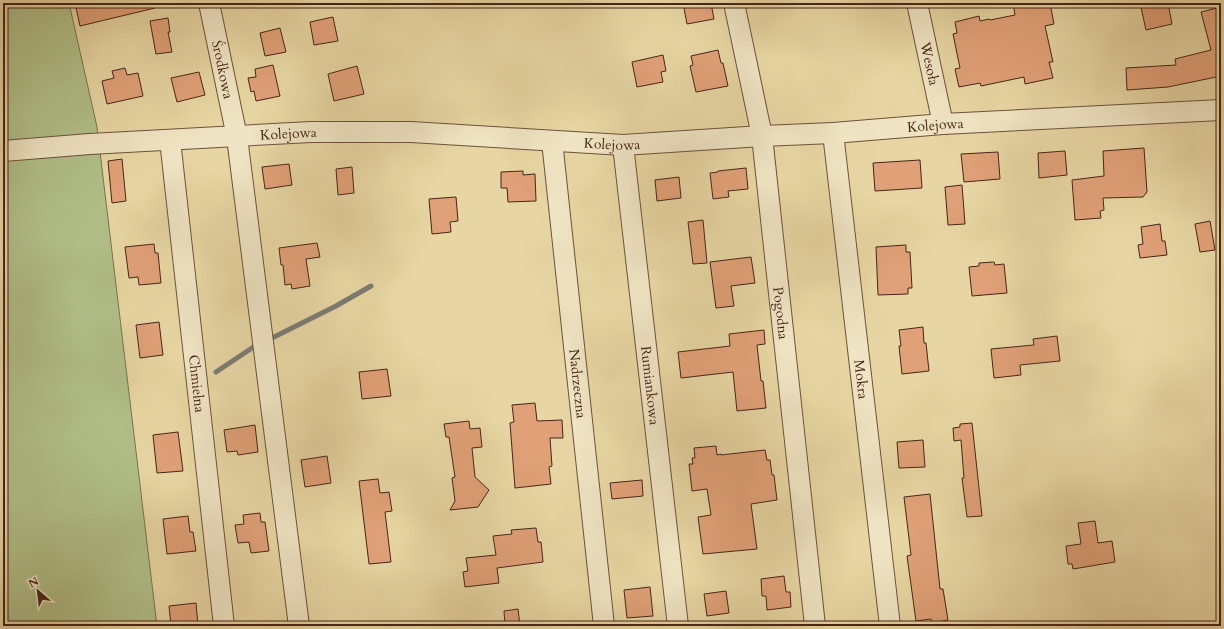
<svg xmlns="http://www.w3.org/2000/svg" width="1224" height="629" font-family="Cardo,serif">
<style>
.green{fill:#b1bf89;stroke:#7c7250}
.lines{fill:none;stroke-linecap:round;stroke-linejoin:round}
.stream{stroke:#7b7c75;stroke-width:5}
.building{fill:#e1a178;stroke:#472518}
.minor-casing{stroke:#6f513b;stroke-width:22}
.minor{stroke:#efe4c3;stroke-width:20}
.labels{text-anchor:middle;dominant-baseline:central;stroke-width:4;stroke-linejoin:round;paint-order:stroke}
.street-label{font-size:14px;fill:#472518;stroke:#efe4c3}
</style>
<rect width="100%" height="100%" fill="#e7d6a3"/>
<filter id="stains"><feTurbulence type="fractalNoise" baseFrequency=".005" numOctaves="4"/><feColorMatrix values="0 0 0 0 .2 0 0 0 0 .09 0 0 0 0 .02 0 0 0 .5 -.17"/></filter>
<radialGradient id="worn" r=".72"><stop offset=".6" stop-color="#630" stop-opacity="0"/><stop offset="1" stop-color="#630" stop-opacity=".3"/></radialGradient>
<path class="green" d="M 3,3 L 69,3 L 97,127 L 157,626 L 3,626 Z"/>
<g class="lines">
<g class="stream">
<path d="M 268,340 L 336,306 L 371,286"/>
<path d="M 216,372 L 252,348 L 259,344"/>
</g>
</g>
<g class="building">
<path d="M 75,3 L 155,3 L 155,8 L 80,26 Z"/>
<path d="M 683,3 L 711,3 L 714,19 L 687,24 Z"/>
<path d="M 1013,3 L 1050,3 L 1054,24 L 1045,26 L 1053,62 L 1049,62 L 1053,78 L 1025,84 L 1024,77 L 981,86 L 980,83 L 959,87 L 955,69 L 960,68 L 953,34 L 957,33 L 955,22 L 979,16 L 980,21 L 989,19 L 990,20 L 1015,15 Z"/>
<path d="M 1140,3 L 1168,3 L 1172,24 L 1146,30 Z"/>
<path d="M 1221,7 L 1221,76 L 1168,87 L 1127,90 L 1126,68 L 1176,65 L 1175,59 L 1211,50 L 1201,12 Z"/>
<path d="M 333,17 L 338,41 L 314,45 L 310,22 Z"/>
<path d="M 168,18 L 170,32 L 168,32 L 172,52 L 156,54 L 150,21 Z"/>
<path d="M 280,28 L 286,52 L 265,56 L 260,33 Z"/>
<path d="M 718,50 L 721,63 L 723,63 L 728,86 L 696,92 L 690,66 L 693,65 L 691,56 Z"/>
<path d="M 663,55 L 666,71 L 661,72 L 663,82 L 637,87 L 632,62 Z"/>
<path d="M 273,65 L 280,96 L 256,101 L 254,91 L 251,92 L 248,78 L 256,77 L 255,69 Z"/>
<path d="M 357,66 L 364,94 L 334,101 L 328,74 Z"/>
<path d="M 125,68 L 127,75 L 138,73 L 143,96 L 107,104 L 102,81 L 114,78 L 112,71 Z"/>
<path d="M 199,72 L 205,95 L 177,102 L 171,78 Z"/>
<path d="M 1144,148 L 1147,192 L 1143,197 L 1103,198 L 1104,210 L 1100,211 L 1101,218 L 1075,220 L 1072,180 L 1104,176 L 1103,151 Z"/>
<path d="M 1065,151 L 1067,175 L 1039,178 L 1038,153 Z"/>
<path d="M 998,152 L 1000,179 L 964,182 L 961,154 Z"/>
<path d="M 122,159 L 126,201 L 112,203 L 108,161 Z"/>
<path d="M 920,160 L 922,188 L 875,191 L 873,163 Z"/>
<path d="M 289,164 L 292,185 L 265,189 L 262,167 Z"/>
<path d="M 352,167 L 354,193 L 338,195 L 336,169 Z"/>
<path d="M 746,168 L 748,189 L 728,191 L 729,197 L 713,199 L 710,173 L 718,172 L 718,171 Z"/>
<path d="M 523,171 L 523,175 L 535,174 L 536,201 L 508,202 L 507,188 L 501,188 L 501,172 Z"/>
<path d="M 679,177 L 681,198 L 657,201 L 655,180 Z"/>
<path d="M 962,185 L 965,224 L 948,225 L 945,187 Z"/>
<path d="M 456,197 L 458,221 L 450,222 L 451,232 L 432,234 L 429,199 Z"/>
<path d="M 703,220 L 707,263 L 693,264 L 688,222 Z"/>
<path d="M 1210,221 L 1215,250 L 1200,252 L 1195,224 Z"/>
<path d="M 1160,224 L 1162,241 L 1165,241 L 1167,255 L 1140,258 L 1138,245 L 1143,244 L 1141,227 Z"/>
<path d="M 317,243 L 320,257 L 306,259 L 310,286 L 292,289 L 291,284 L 285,285 L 283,265 L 281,265 L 279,248 Z"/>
<path d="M 154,244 L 155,253 L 158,253 L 161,283 L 139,285 L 138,277 L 129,278 L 125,247 Z"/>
<path d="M 906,245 L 906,252 L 910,252 L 912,288 L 908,288 L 908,294 L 878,295 L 876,247 Z"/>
<path d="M 751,257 L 755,283 L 731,286 L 734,306 L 716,308 L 710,262 Z"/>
<path d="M 994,262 L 995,265 L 1004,264 L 1007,293 L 972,296 L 969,267 L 979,266 L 979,263 Z"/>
<path d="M 159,322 L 163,355 L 140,358 L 136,325 Z"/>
<path d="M 923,327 L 924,343 L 926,343 L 929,371 L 902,374 L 899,346 L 901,346 L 899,330 Z"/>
<path d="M 764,330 L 765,344 L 757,345 L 761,381 L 763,381 L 766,408 L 737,411 L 733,372 L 681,378 L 678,352 L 730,346 L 729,334 Z"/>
<path d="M 1057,336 L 1060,361 L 1020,365 L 1021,375 L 994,378 L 991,349 L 1034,345 L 1033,339 Z"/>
<path d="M 387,369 L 391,396 L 362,399 L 359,372 Z"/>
<path d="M 535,403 L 537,421 L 562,420 L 563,438 L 550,438 L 552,466 L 549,467 L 551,484 L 515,488 L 510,423 L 514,422 L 512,405 Z"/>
<path d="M 469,421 L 470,429 L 480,428 L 482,447 L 472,448 L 475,477 L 489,490 L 478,507 L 450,510 L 455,501 L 452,478 L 455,477 L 449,437 L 446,437 L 444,424 Z"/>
<path d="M 972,423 L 982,516 L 967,517 L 962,478 L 964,478 L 961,440 L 954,441 L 953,428 L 960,427 L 960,424 Z"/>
<path d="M 255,425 L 258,452 L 238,455 L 237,451 L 227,452 L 224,430 Z"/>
<path d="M 178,432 L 183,471 L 157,473 L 153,435 Z"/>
<path d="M 923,440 L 925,467 L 899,468 L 897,442 Z"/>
<path d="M 716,446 L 717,455 L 721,454 L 721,455 L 765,450 L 767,460 L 770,460 L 772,475 L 774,475 L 777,500 L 751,504 L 757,549 L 703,554 L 698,517 L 711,515 L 707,489 L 692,491 L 689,464 L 693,464 L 692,458 L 695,458 L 694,448 Z"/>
<path d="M 327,456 L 331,483 L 305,487 L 301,460 Z"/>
<path d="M 378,479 L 380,493 L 389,492 L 392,511 L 385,512 L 391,562 L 369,564 L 359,481 Z"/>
<path d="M 642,480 L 643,496 L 612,499 L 610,483 Z"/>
<path d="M 930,494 L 940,589 L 943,589 L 948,620 L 932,623 L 931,619 L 916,621 L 907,556 L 911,555 L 904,497 Z"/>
<path d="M 260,513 L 261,522 L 265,522 L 269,551 L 251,553 L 249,542 L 238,543 L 235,525 L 244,524 L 243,515 Z"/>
<path d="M 188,516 L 190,532 L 193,532 L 196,551 L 167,554 L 163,519 Z"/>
<path d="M 1095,521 L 1098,543 L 1112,541 L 1115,562 L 1073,569 L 1072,564 L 1068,564 L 1066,546 L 1081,544 L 1078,523 Z"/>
<path d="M 536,528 L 538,542 L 541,542 L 543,562 L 497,568 L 499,583 L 465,587 L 463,572 L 468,571 L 466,558 L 496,555 L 493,536 L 512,534 L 511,530 Z"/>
<path d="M 784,576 L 786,592 L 790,592 L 791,607 L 767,610 L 766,596 L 762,596 L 761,579 Z"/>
<path d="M 650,587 L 653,616 L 627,618 L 624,590 Z"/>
<path d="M 726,591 L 729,613 L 707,616 L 704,594 Z"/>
<path d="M 196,603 L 198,626 L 171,626 L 169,606 Z"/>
<path d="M 518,609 L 520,626 L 505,626 L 504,611 Z"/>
</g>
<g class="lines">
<g class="minor-casing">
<g id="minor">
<path id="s1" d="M 209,3 L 237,137 L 299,626"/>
<path id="s2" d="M 734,3 L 762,136 L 815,626"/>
<path id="s3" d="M 917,3 L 943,124"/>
<path id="s4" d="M 833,133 L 890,626"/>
<path id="s5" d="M 170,140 L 224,626"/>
<path id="s6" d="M 552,141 L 604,626"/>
<path id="s7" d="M 623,145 L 678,626"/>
<path id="s8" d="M 3,151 L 90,144 L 311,132 L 411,132 L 623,145 L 762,136 L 833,133 L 943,124 L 1221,110"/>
</g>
</g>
<use href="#minor" class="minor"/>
</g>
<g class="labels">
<g class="street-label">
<text stroke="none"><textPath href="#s3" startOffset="62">Wesoła</textPath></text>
<text stroke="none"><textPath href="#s1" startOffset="68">Środkowa</textPath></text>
<text stroke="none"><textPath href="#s8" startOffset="934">Kolejowa</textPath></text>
<text stroke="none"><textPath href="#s8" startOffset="286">Kolejowa</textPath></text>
<text stroke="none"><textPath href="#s8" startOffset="610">Kolejowa</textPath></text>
<text stroke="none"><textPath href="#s2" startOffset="314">Pogodna</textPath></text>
<text stroke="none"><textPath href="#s4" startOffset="248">Mokra</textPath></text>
<text stroke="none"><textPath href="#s5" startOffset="245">Chmielna</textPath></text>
<text stroke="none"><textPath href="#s6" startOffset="244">Nadrzeczna</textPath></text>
<text stroke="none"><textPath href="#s7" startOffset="242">Rumiankowa</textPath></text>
</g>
</g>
<rect width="1224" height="629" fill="none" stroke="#e7d6a3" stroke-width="16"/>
<rect x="4" y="4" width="1216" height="621" fill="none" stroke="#472518" stroke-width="2"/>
<rect x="8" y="8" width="1208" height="613" fill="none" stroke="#472518"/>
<g transform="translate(38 591) rotate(332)" stroke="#efe4c3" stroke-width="3" paint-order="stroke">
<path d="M0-3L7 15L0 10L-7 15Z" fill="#472518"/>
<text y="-6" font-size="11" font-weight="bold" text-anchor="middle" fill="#472518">N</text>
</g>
<rect width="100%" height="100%" filter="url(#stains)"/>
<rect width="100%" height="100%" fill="url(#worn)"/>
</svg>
